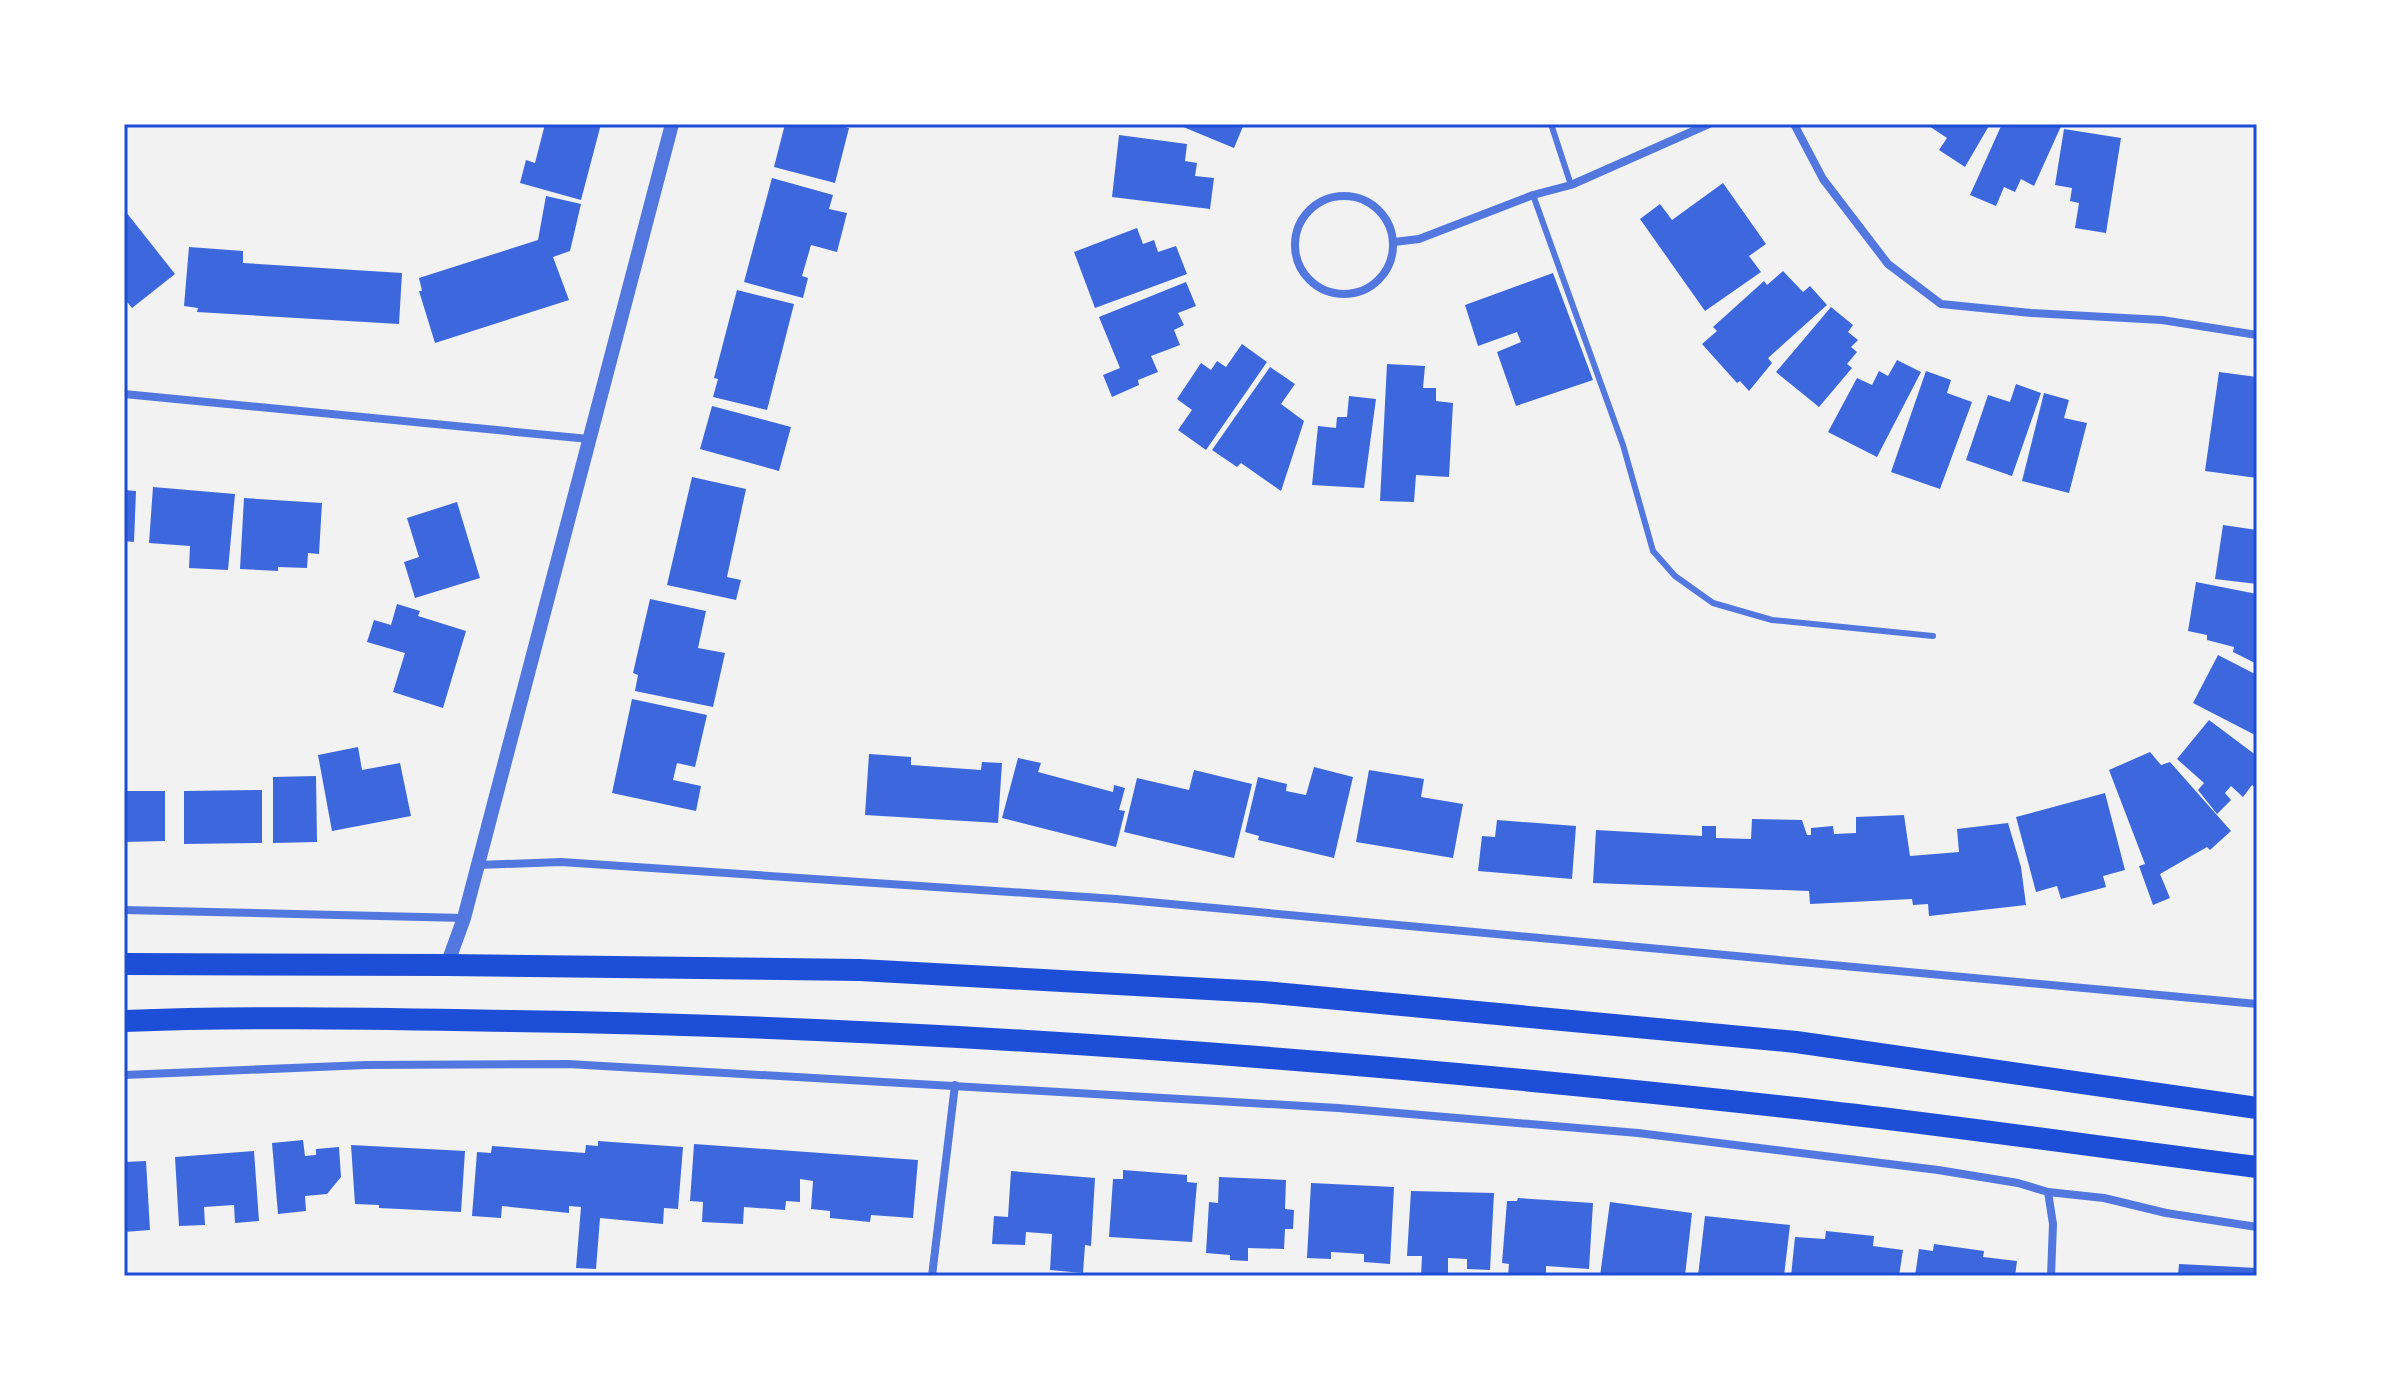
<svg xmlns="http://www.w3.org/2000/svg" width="2381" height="1400" font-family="'Noto Serif',serif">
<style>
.building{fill:#3d67dc}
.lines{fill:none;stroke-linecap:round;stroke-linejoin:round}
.service{stroke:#5277de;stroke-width:6}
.minor{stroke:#5277de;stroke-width:8}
.tertiary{stroke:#5277de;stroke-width:14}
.trunk{stroke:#1d4ed8;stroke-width:22}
.neatline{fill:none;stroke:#1d4ed8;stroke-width:3}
</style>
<rect width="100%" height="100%" fill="#f2f2f2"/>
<g class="building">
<path d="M 545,124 L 601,124 L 581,200 L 520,183 L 526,160 L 535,163 Z"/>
<path d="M 785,124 L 834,124 L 849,128 L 835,183 L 774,167 Z"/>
<path d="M 1176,124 L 1244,124 L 1234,148 Z"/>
<path d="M 1926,124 L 1990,124 L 1965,167 L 1939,150 L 1947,138 Z"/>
<path d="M 2002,124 L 2062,124 L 2034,186 L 2021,179 L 2015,192 L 2004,187 L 1996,206 L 1970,195 Z"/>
<path d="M 2064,129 L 2121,138 L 2106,233 L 2075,228 L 2079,203 L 2070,201 L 2072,188 L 2055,185 Z"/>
<path d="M 1119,135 L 1187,144 L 1185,161 L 1197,163 L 1195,176 L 1214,178 L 1210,209 L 1112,197 Z"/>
<path d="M 772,178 L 833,195 L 829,209 L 847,213 L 837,252 L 811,245 L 802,276 L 808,278 L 803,298 L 744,282 Z"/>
<path d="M 1723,183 L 1766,244 L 1749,256 L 1761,272 L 1705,311 L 1640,219 L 1660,204 L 1672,220 Z"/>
<path d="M 546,196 L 581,204 L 570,251 L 553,257 L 569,300 L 435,343 L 419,291 L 422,291 L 419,278 L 538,240 Z"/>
<path d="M 126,212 L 175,274 L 132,308 L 124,298 Z"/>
<path d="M 1137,228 L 1143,244 L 1154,240 L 1158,252 L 1176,246 L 1187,274 L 1095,308 L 1074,252 Z"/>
<path d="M 189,247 L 243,251 L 243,263 L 402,273 L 399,324 L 197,312 L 198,308 L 184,306 Z"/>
<path d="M 1783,271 L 1803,292 L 1810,286 L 1827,305 L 1768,358 L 1772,363 L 1749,391 L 1740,381 L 1737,383 L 1702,344 L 1717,331 L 1713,327 L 1764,281 L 1767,285 Z"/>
<path d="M 1553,273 L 1593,380 L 1516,406 L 1497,352 L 1521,342 L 1517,332 L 1478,346 L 1465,305 Z"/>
<path d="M 1186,282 L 1196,306 L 1178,313 L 1184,325 L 1174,330 L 1180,345 L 1151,356 L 1158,372 L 1138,380 L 1139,385 L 1112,397 L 1103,375 L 1120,368 L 1099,317 Z"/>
<path d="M 737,290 L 794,304 L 767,410 L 713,397 L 718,379 L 714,378 Z"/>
<path d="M 1831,307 L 1853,325 L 1848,332 L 1858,340 L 1851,347 L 1857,352 L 1847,364 L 1852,368 L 1819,407 L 1776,372 Z"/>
<path d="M 1242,344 L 1267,362 L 1206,450 L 1178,430 L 1192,410 L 1177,399 L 1201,363 L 1211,370 L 1217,361 L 1226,367 Z"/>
<path d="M 1897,360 L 1921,372 L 1877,457 L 1828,432 L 1857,378 L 1872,385 L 1879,371 L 1888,376 Z"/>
<path d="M 1387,364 L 1425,366 L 1423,388 L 1436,388 L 1436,401 L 1453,403 L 1449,477 L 1416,475 L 1414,502 L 1380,501 Z"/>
<path d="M 1270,367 L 1295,384 L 1281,404 L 1304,421 L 1281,491 L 1241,463 L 1237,467 L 1212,450 Z"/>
<path d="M 1926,371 L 1951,380 L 1947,393 L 1972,402 L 1940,489 L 1891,472 Z"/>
<path d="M 2219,372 L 2257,377 L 2257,478 L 2205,471 Z"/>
<path d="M 2016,384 L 2041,393 L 2012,476 L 1966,460 L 1988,395 L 2010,402 Z"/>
<path d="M 2044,393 L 2069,400 L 2064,418 L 2087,423 L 2069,493 L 2022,481 Z"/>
<path d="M 1349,396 L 1376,399 L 1364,488 L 1312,485 L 1318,426 L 1336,428 L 1337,417 L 1347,417 Z"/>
<path d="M 712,406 L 791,427 L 779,471 L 700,449 Z"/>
<path d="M 692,477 L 746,489 L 727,577 L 741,580 L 736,600 L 667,585 Z"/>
<path d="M 153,487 L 235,494 L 228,570 L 189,568 L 190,546 L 149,543 Z"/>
<path d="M 124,490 L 136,491 L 134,542 L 124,541 Z"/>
<path d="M 244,498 L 322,503 L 319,554 L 308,553 L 307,568 L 278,567 L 278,571 L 240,569 Z"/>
<path d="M 457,502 L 480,578 L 415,598 L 404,562 L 419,557 L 407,518 Z"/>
<path d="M 2223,525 L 2257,530 L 2257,584 L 2215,579 Z"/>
<path d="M 2196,582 L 2257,594 L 2257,664 L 2233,652 L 2234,647 L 2207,640 L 2207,635 L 2188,631 Z"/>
<path d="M 650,599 L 706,611 L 698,648 L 725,653 L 713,707 L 635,691 L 638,675 L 633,673 Z"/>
<path d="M 397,604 L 420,611 L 418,616 L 466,631 L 443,708 L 393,692 L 405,653 L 367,642 L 374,620 L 391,625 Z"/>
<path d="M 2218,655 L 2257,675 L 2257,736 L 2193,703 Z"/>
<path d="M 632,699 L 707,715 L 695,767 L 677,763 L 673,780 L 701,786 L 696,811 L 612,793 Z"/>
<path d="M 2209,720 L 2257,756 L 2257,789 L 2252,785 L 2243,797 L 2231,786 L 2225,793 L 2231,800 L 2217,814 L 2198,790 L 2204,783 L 2177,759 Z"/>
<path d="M 358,747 L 362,770 L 400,763 L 411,816 L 332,831 L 318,755 Z"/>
<path d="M 2150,752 L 2161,765 L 2170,762 L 2231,831 L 2210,850 L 2207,847 L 2160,874 L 2170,898 L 2153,905 L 2139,866 L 2145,864 L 2109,770 Z"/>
<path d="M 869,754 L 911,757 L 911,765 L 981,770 L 982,762 L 1002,763 L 998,823 L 865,815 Z"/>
<path d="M 1018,758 L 1041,763 L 1038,772 L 1113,792 L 1114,785 L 1125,788 L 1119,810 L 1125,811 L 1116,847 L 1002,818 Z"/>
<path d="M 124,765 L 127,765 L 127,791 L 165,791 L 165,841 L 124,842 Z"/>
<path d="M 1314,767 L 1353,777 L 1334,858 L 1258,840 L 1259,836 L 1245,832 L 1258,777 L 1287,784 L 1286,791 L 1306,795 Z"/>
<path d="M 1194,770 L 1252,784 L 1234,858 L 1124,832 L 1137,778 L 1189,790 Z"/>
<path d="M 1369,770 L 1424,779 L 1421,797 L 1463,804 L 1453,858 L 1356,842 Z"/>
<path d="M 316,776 L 317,842 L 273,843 L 273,777 Z"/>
<path d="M 262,790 L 262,843 L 184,844 L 184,791 Z"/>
<path d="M 2105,793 L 2125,870 L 2103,876 L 2106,887 L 2061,899 L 2057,886 L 2036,892 L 2016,817 Z"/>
<path d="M 1904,815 L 1910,856 L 1959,852 L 1957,829 L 2008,823 L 2021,867 L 2026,905 L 1929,916 L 1928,904 L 1913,905 L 1912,899 L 1810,904 L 1809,891 L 1593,883 L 1596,830 L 1702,836 L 1702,826 L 1716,826 L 1716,838 L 1751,839 L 1752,819 L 1802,820 L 1807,835 L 1811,835 L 1811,828 L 1833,826 L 1834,834 L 1856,833 L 1856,817 Z"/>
<path d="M 1497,820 L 1576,826 L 1572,879 L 1478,871 L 1482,836 L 1495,837 Z"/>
<path d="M 303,1140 L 305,1156 L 316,1155 L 316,1149 L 339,1147 L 341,1177 L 327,1194 L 305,1196 L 306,1211 L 278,1214 L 272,1143 Z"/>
<path d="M 598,1141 L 683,1147 L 678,1209 L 664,1208 L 663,1224 L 600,1218 L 596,1269 L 576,1268 L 581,1207 L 569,1206 L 569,1213 L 502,1206 L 501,1218 L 472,1216 L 477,1152 L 491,1153 L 492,1146 L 585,1153 L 586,1145 L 598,1146 Z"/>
<path d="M 694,1144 L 918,1160 L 913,1218 L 871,1215 L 870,1222 L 830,1218 L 830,1211 L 811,1209 L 813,1181 L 800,1179 L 800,1202 L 786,1201 L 785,1210 L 744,1207 L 743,1224 L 702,1222 L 703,1202 L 690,1201 Z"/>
<path d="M 351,1145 L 465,1151 L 461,1212 L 379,1208 L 379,1205 L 355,1204 Z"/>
<path d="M 254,1151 L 259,1221 L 235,1223 L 234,1205 L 204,1207 L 205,1225 L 179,1226 L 175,1157 Z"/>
<path d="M 146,1161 L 150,1230 L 124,1232 L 124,1162 Z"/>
<path d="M 1123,1170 L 1187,1175 L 1187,1182 L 1197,1183 L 1192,1242 L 1109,1237 L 1113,1179 L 1123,1179 Z"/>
<path d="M 1011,1171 L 1095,1178 L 1091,1246 L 1085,1245 L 1083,1273 L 1050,1270 L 1052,1234 L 1026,1232 L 1025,1245 L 992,1244 L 994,1216 L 1008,1217 Z"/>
<path d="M 1219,1177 L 1286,1180 L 1285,1209 L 1294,1210 L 1293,1229 L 1285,1229 L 1284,1249 L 1248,1248 L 1248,1261 L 1230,1260 L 1230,1255 L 1206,1253 L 1209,1202 L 1218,1203 Z"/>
<path d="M 1311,1183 L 1394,1187 L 1390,1264 L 1364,1262 L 1364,1254 L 1348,1253 L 1331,1252 L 1331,1259 L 1307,1258 Z"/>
<path d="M 1411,1191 L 1494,1193 L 1490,1270 L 1467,1269 L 1467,1259 L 1448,1258 L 1448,1276 L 1421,1276 L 1422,1256 L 1407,1256 Z"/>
<path d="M 1518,1198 L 1593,1203 L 1589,1269 L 1546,1266 L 1546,1276 L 1508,1276 L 1509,1264 L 1502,1263 L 1507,1201 L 1517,1201 Z"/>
<path d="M 1610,1202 L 1692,1213 L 1685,1276 L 1600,1276 Z"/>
<path d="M 1705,1216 L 1790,1225 L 1784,1276 L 1698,1276 Z"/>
<path d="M 1826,1231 L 1874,1236 L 1873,1246 L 1903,1250 L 1899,1276 L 1791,1276 L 1795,1237 L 1825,1239 Z"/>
<path d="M 1934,1244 L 1984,1251 L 1983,1257 L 2017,1261 L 2015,1276 L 1915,1276 L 1919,1249 L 1933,1251 Z"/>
<path d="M 2179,1264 L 2257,1268 L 2257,1276 L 2178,1276 Z"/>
</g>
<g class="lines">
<g class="service">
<path d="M 1551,124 L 1571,185"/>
<path d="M 1533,195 L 1623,445 L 1653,551 L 1675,576 L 1713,603 L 1772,620 L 1933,636"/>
</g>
<g class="minor">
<path d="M 1794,124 L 1823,179 L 1888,264 L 1941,304 L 2031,313 L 2162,320 L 2257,335"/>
<circle cx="1344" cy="245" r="49"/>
<path d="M 1394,242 L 1419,239 L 1533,195 L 1571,185 L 1709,124"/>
<path d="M 124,394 L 589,439"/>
<path d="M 478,865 L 561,862 L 1116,899 L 2257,1004"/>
<path d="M 124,910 L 464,918"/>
<path d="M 124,1075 L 366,1065 L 568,1064 L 1338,1108 L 1638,1133 L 1938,1170 L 2018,1183 L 2048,1192 L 2104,1198 L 2166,1213 L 2257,1227"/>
<path d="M 2048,1192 L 2053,1224 L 2051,1276"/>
<path d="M 932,1276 L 955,1085"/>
</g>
<path class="tertiary" d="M 447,965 L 464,918 L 672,124"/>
<g class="trunk">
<path d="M 124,964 L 447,965 L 860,970 L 1263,992 L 1796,1042 L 2257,1108"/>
<path d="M 124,1021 C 253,1016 382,1019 511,1021 C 934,1027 1357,1060 1777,1106 C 1937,1123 2097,1147 2257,1167"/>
</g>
</g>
<rect width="2381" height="1400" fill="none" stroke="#ffffff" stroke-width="252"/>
<rect x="126" y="126" width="2129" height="1148" class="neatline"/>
</svg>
